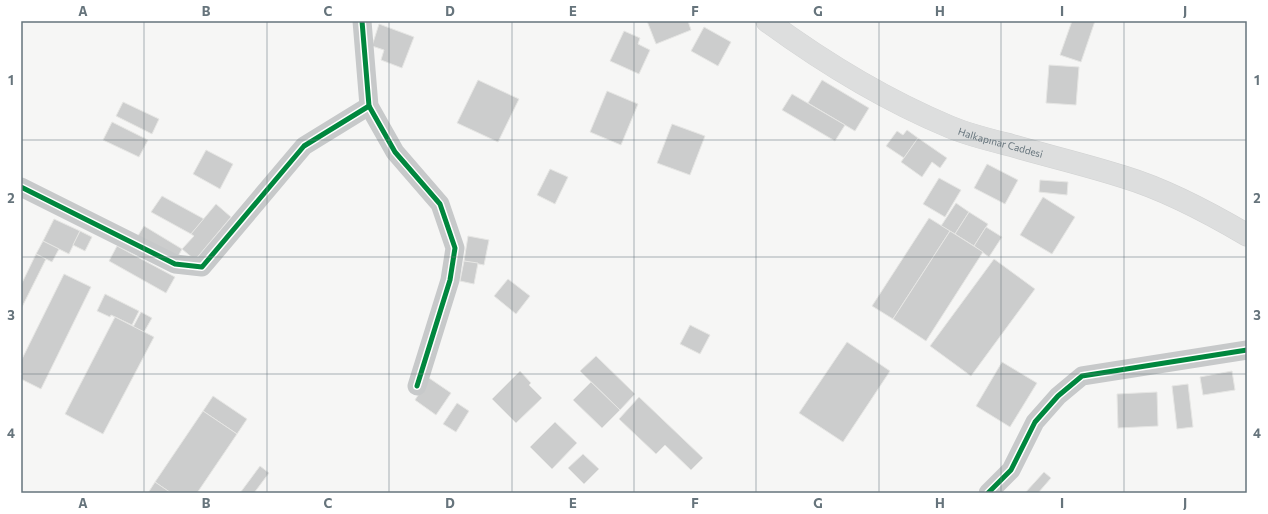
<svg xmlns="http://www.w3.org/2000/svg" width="1268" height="514" font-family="Commissioner,sans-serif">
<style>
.building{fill:#cccdcd;stroke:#e6e6e4}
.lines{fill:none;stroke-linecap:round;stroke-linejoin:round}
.secondary-casing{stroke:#d1d2d2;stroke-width:23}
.street{stroke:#c7c9ca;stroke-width:19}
.secondary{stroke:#dddede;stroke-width:22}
.cycleway-casing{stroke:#fff;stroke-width:8}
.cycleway{stroke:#00873e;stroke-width:5}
.grid{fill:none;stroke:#66747c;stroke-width:1;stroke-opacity:0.55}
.labels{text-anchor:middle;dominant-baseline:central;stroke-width:4;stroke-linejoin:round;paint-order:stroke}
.street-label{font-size:10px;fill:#66747c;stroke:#fff}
.neatline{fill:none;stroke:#66747c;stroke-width:1.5}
.grid-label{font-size:13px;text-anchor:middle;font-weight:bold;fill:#66747c}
</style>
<rect width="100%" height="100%" fill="#f6f6f5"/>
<g class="building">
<path d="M 647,21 L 688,21 L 691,30 L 656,44 Z"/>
<path d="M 1072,21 L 1095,21 L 1081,62 L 1060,55 Z"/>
<path d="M 379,24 L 414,37 L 402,68 L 381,60 L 384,50 L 372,46 Z"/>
<path d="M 704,27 L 731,42 L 718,66 L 691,51 Z"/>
<path d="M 624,31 L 640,38 L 638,44 L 650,50 L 639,74 L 610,61 Z"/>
<path d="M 1049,65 L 1079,67 L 1076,105 L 1046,103 Z"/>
<path d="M 478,80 L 519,99 L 498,142 L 457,123 Z"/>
<path d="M 822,80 L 869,108 L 855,131 L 808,103 Z"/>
<path d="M 607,91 L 638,104 L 621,145 L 590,132 Z"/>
<path d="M 792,94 L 845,125 L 835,141 L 782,110 Z"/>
<path d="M 123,102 L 159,119 L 152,134 L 116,116 Z"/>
<path d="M 112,122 L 148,140 L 139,157 L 103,140 Z"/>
<path d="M 672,124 L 705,136 L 690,175 L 657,163 Z"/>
<path d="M 907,130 L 918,138 L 904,158 L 886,146 L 897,131 L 903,135 Z"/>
<path d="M 918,138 L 947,158 L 940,168 L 932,162 L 922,177 L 901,162 Z"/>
<path d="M 206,150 L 233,164 L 220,189 L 193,174 Z"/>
<path d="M 987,164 L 1018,180 L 1005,204 L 974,188 Z"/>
<path d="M 550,169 L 568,177 L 555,204 L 537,195 Z"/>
<path d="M 939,178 L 961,190 L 945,217 L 923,204 Z"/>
<path d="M 1040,180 L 1068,182 L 1067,195 L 1039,192 Z"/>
<path d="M 162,196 L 204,219 L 191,234 L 151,212 Z"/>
<path d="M 1043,197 L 1075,217 L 1052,254 L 1020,235 Z"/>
<path d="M 956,203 L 969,212 L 955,234 L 941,226 Z"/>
<path d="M 216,204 L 231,217 L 195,260 L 182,249 L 194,236 L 191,234 Z"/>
<path d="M 969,212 L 988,224 L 974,246 L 955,234 Z"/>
<path d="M 929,218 L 950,231 L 893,319 L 872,306 Z"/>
<path d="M 54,219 L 80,231 L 69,254 L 43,241 Z"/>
<path d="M 144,226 L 182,249 L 175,262 L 136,239 Z"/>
<path d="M 986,227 L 1002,237 L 989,257 L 974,246 Z"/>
<path d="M 80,231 L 92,237 L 85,251 L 73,245 Z"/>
<path d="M 950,231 L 983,252 L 926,341 L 893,319 Z"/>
<path d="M 468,236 L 489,240 L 484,265 L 464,261 Z"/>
<path d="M 43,241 L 59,249 L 52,262 L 36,254 Z"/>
<path d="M 117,246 L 175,277 L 166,293 L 109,261 Z"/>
<path d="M 36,254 L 46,259 L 21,309 L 21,285 Z"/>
<path d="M 994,259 L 1035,289 L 971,376 L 930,346 Z"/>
<path d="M 464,261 L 478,263 L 474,284 L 460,281 Z"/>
<path d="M 64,274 L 91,287 L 41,389 L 21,379 L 21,361 Z"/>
<path d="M 508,279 L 530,296 L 516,314 L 494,296 Z"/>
<path d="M 105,294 L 139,311 L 132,325 L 111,315 L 110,317 L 97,311 Z"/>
<path d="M 141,312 L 152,318 L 144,332 L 133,327 Z"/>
<path d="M 115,317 L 154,337 L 103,434 L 65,414 Z"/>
<path d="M 690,325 L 710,335 L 700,354 L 680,344 Z"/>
<path d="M 847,342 L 890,371 L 843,442 L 799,413 Z"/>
<path d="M 596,356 L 635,394 L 620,410 L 580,371 Z"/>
<path d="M 1002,362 L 1037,383 L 1010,427 L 976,406 Z"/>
<path d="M 520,371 L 531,383 L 529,385 L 542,398 L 516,423 L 492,399 Z"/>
<path d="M 1232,371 L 1235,390 L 1203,395 L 1200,377 Z"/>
<path d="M 429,378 L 451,393 L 436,415 L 415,400 Z"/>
<path d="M 591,382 L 620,410 L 602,428 L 573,400 Z"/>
<path d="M 1188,384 L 1193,427 L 1177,429 L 1172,386 Z"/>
<path d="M 1157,392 L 1158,426 L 1118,428 L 1117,394 Z"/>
<path d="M 213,396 L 247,419 L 237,434 L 203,411 Z"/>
<path d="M 639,397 L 703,458 L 691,470 L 665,445 L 656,454 L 619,419 Z"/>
<path d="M 457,403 L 469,411 L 456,432 L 443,424 Z"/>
<path d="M 203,411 L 237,434 L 197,493 L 171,493 L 155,482 Z"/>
<path d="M 555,422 L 577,443 L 552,469 L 530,447 Z"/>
<path d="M 583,454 L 599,469 L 584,484 L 568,468 Z"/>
<path d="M 260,466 L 269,473 L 254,493 L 240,493 Z"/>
<path d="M 1044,472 L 1051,478 L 1038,493 L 1025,493 Z"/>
<path d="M 155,482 L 171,493 L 148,493 Z"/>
</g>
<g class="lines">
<g class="secondary-casing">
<g id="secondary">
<path id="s1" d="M 767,21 C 823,62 885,100 950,127 C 969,135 990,140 1010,145 C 1048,156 1087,165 1124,177 C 1167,190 1208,212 1247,235"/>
</g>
</g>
<g class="street">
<path d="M 362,21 L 369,106 L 395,152 L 440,204 L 455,248 L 450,280 L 417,386"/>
<path d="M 21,187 L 175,264 L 202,267 L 304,146 L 369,106"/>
<path d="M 988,493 L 1011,470 L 1035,422 L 1058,396 L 1082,376 L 1247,350"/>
</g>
<use href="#secondary" class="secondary"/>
<g class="cycleway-casing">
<g id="cycleway">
<path d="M 362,21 L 369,106 L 395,152 L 440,204 L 455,248 L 450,280 L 417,386"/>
<path d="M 21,187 L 175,264 L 202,267 L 304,146 L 369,106"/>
<path d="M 988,493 L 1011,470 L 1035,422 L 1058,396 L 1082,376 L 1247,350"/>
</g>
</g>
<use href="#cycleway" class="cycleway"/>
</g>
<path class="grid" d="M 144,21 L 144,493M 267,21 L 267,493M 389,21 L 389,493M 512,21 L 512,493M 634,21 L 634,493M 756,21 L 756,493M 879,21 L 879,493M 1001,21 L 1001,493M 1124,21 L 1124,493M 21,140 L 1247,140M 21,257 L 1247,257M 21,374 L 1247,374"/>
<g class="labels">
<g class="street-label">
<text stroke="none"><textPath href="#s1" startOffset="265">Halkapınar Caddesi</textPath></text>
</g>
</g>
<rect width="1268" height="514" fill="none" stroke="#ffffff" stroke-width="44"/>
<rect x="22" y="22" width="1224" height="470" class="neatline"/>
<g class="grid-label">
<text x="83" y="16">A</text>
<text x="206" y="16">B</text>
<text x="328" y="16">C</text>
<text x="450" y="16">D</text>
<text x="573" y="16">E</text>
<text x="695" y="16">F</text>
<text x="818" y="16">G</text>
<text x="940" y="16">H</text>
<text x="1062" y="16">I</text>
<text x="1185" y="16">J</text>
<text x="11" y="85">1</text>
<text x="1257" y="85">1</text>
<text x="11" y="203">2</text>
<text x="1257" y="203">2</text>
<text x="11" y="320">3</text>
<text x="1257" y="320">3</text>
<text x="11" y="438">4</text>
<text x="1257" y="438">4</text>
<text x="83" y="508">A</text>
<text x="206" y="508">B</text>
<text x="328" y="508">C</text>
<text x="450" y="508">D</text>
<text x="573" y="508">E</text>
<text x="695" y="508">F</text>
<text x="818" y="508">G</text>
<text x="940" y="508">H</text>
<text x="1062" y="508">I</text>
<text x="1185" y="508">J</text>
</g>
</svg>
